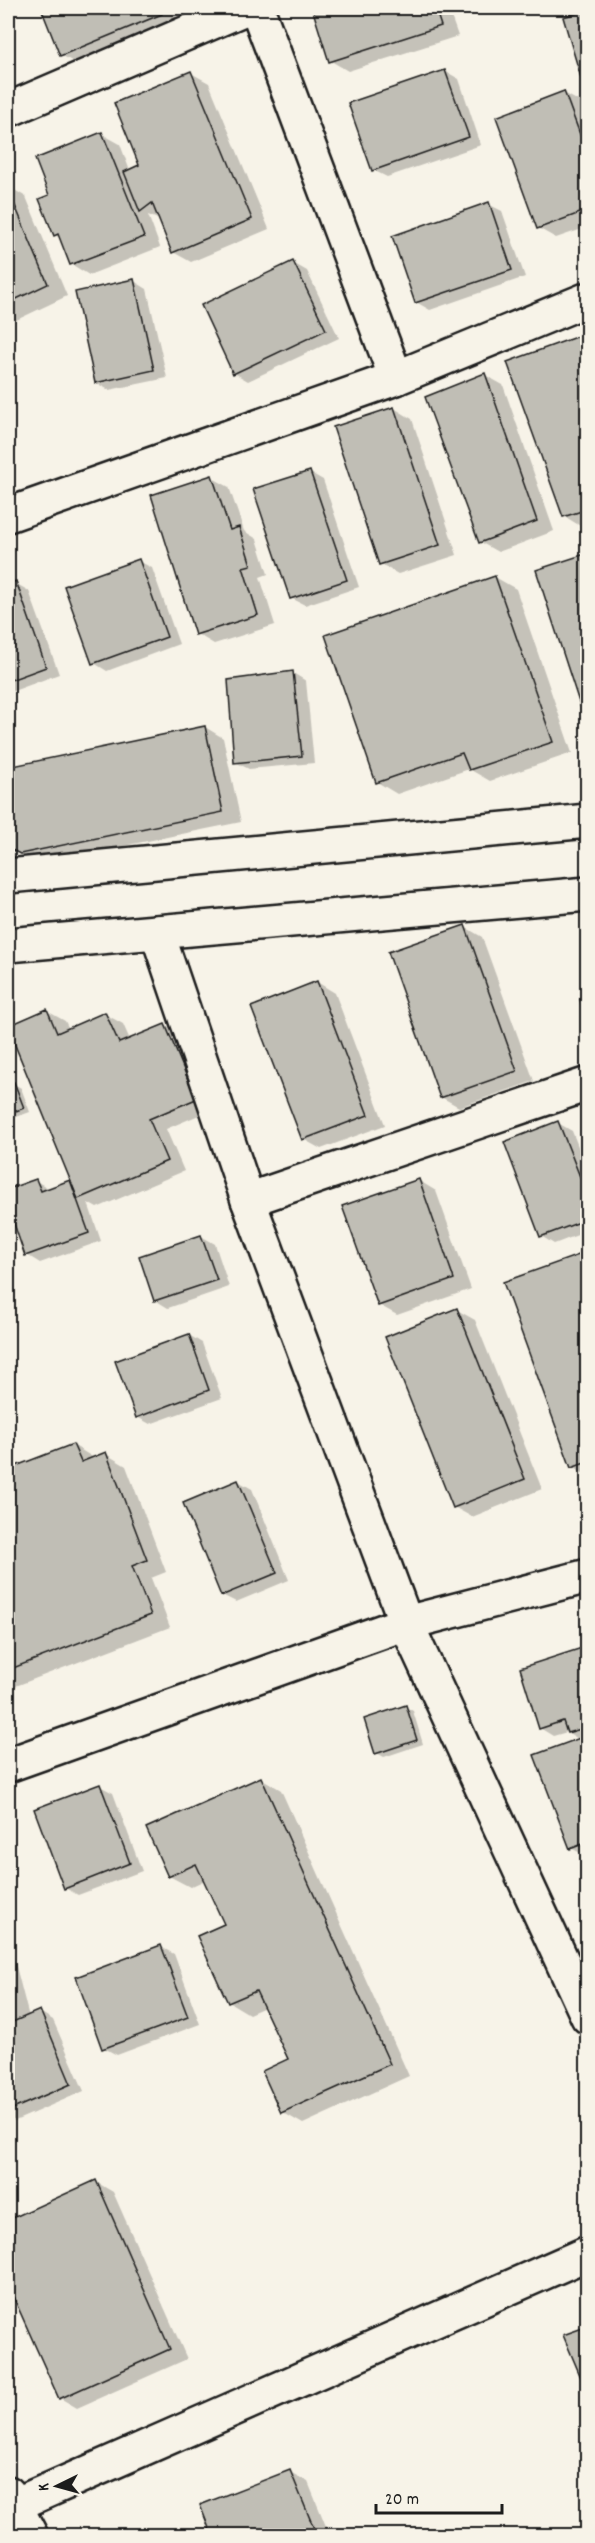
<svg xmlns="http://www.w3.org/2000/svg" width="595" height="2543" font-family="Dekko,sans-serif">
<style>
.shadow{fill:#0003}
.building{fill:#c0beb5;stroke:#1c1c1c;stroke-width:1.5}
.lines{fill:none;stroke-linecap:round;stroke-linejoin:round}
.minor-casing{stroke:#1c1c1c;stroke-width:38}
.major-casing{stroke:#1c1c1c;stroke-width:38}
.minor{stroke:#f7f3e8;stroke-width:33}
.major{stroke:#f7f3e8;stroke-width:33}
</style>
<rect width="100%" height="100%" fill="#f7f3e8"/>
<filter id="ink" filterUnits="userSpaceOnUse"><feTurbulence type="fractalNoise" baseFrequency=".0167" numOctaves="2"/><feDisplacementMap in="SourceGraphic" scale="12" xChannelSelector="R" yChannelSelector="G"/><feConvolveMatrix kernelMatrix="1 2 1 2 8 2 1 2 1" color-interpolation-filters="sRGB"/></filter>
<g filter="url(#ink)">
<g class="shadow">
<path d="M 42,8 L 172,8 L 179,24 L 79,65 L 61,55 Z"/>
<path d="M 314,8 L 448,8 L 458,36 L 348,71 L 331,61 Z"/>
<path d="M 445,71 L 459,79 L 481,145 L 387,177 L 373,170 Z"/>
<path d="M 191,73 L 209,83 L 269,229 L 191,262 L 173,252 L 160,220 L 148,215 L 160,247 L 89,275 L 71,264 L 62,239 L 55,235 L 50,196 L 102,134 L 120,144 L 130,171 L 141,166 Z"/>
<path d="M 564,93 L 582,103 L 588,119 L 588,227 L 556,238 L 538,228 Z"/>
<path d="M 8,186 L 26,197 L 67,296 L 8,324 Z"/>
<path d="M 488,204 L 502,211 L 525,277 L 430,310 L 416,302 Z"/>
<path d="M 293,263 L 307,271 L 339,338 L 248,381 L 234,373 Z"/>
<path d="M 134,281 L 147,289 L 167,378 L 109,390 L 96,383 Z"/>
<path d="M 584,336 L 588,338 L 588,525 L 582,527 L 564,516 Z"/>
<path d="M 485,375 L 503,385 L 554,531 L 498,552 L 480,542 Z"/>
<path d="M 394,408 L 412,419 L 457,555 L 398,574 L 380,564 Z"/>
<path d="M 309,472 L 323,480 L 359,587 L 305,605 L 291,598 Z"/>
<path d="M 211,477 L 229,487 L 244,531 L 257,539 L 268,574 L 260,577 L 275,625 L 214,644 L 197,634 Z"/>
<path d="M 139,561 L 152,568 L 179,644 L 107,671 L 94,663 Z"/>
<path d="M 495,577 L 516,589 L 572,753 L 490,781 L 469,769 L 397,794 L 377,782 Z"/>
<path d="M 15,583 L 29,591 L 59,674 L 8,693 L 8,586 Z"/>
<path d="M 293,673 L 306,681 L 314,763 L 249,769 L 235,762 Z"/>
<path d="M 205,727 L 223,738 L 241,822 L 39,863 L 8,850 L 8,768 Z"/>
<path d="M 465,927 L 482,937 L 534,1081 L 459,1107 L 441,1097 Z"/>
<path d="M 317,982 L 335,993 L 385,1125 L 321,1149 L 303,1139 Z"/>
<path d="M 47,1011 L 65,1021 L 69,1029 L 105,1014 L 123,1024 L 130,1040 L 165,1025 L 182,1036 L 213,1109 L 166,1129 L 184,1171 L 97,1208 L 88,1203 L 101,1241 L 40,1263 L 27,1255 L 8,1202 L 8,1191 L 36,1181 L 50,1189 L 70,1182 L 73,1184 Z"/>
<path d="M 14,1084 L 21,1088 L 30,1112 L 8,1120 L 8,1086 Z"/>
<path d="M 558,1123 L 572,1131 L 588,1172 L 588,1231 L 554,1244 L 541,1236 Z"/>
<path d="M 418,1180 L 436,1191 L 471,1289 L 397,1315 L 379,1305 Z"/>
<path d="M 201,1236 L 215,1244 L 229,1287 L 168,1308 L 155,1300 Z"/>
<path d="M 587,1253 L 588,1254 L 588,1476 L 572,1467 Z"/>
<path d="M 457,1310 L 475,1320 L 542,1489 L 472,1517 L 454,1507 Z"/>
<path d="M 189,1335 L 202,1343 L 222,1398 L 150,1424 L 137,1417 Z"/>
<path d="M 73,1445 L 94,1458 L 106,1454 L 126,1466 L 166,1572 L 151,1578 L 170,1627 L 8,1689 L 8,1470 Z"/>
<path d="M 238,1481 L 252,1489 L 289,1580 L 236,1602 L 222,1595 Z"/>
<path d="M 588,1648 L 588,1857 L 571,1848 L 580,1740 L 567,1732 L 553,1736 L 540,1728 Z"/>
<path d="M 406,1707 L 413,1711 L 423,1744 L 384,1757 L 377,1753 Z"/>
<path d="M 261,1778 L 281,1790 L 409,2076 L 303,2124 L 282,2112 L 290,2060 L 265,2007 L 249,2014 L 229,2002 L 226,1925 L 205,1880 L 190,1887 L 169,1876 Z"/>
<path d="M 100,1786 L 113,1793 L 142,1871 L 78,1895 L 65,1888 Z"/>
<path d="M 8,1935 L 29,2017 L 40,2012 L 53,2020 L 84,2091 L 15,2121 L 8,2117 Z"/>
<path d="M 161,1947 L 174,1954 L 200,2024 L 117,2055 L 104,2048 Z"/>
<path d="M 96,2182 L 113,2192 L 187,2359 L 77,2408 L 60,2398 L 8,2281 L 8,2222 Z"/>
<path d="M 290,2472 L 308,2482 L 330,2536 L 214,2536 Z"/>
</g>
<g class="building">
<path d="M 41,8 L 159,8 L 162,14 L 60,56 Z"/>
<path d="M 312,8 L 435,8 L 441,26 L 329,62 Z"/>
<path d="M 588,10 L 588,98 L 587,98 L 563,17 Z"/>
<path d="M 445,70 L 469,137 L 372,171 L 348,103 Z"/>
<path d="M 191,71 L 252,219 L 172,253 L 152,203 L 140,212 L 124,172 L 139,165 L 114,103 Z"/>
<path d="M 564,91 L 588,156 L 588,210 L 537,229 L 496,117 Z"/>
<path d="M 102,132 L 144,237 L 70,265 L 58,234 L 54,236 L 39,199 L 49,195 L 35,159 Z"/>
<path d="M 8,189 L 48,284 L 8,303 Z"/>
<path d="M 489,202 L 512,270 L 415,303 L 392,236 Z"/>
<path d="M 293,261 L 326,330 L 233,374 L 201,305 Z"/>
<path d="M 134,279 L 154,370 L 95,383 L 75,292 Z"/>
<path d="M 584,334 L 588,345 L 588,509 L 563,517 L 507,362 Z"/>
<path d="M 485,373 L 537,521 L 479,543 L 425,397 Z"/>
<path d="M 394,407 L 440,545 L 379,565 L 333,427 Z"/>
<path d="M 310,471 L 347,580 L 290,599 L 253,489 Z"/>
<path d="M 212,475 L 230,530 L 239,527 L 251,565 L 243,567 L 258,615 L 195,635 L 151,495 Z"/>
<path d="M 588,553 L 588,730 L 536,570 Z"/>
<path d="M 139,559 L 167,637 L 92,664 L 64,586 Z"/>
<path d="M 495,576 L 553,742 L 469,770 L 462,753 L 376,783 L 325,635 Z"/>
<path d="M 16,581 L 46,667 L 8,681 L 8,584 Z"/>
<path d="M 293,671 L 302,756 L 234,763 L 228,680 Z"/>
<path d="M 205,726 L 223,812 L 20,854 L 8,848 L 8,767 Z"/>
<path d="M 465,925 L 517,1071 L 440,1098 L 388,952 Z"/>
<path d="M 317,981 L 368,1115 L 302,1140 L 251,1007 Z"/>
<path d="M 588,997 L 588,1029 L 580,999 Z"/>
<path d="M 47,1009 L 57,1033 L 105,1012 L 119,1043 L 165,1024 L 196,1099 L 149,1119 L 167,1161 L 78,1199 L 8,1028 L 8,1026 Z"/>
<path d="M 14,1082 L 24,1108 L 8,1114 L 8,1084 Z"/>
<path d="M 558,1121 L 588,1197 L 588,1219 L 540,1237 L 504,1142 Z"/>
<path d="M 36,1179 L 41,1191 L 70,1180 L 89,1233 L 25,1256 L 8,1206 L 8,1189 Z"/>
<path d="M 419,1179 L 454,1279 L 378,1306 L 342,1206 Z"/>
<path d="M 201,1235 L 217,1280 L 154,1301 L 139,1256 Z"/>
<path d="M 587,1252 L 588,1462 L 571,1468 L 503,1282 Z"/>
<path d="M 457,1308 L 525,1479 L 453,1508 L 385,1337 Z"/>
<path d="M 189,1334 L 209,1390 L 136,1418 L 115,1361 Z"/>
<path d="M 73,1444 L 81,1462 L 106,1452 L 147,1560 L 132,1566 L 151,1615 L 8,1670 L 8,1469 Z"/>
<path d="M 238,1480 L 277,1573 L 221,1596 L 183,1503 Z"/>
<path d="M 588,1646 L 588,1727 L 567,1733 L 563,1721 L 539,1729 L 520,1668 Z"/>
<path d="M 406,1705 L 417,1740 L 375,1754 L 364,1719 Z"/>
<path d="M 588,1735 L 588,1842 L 570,1849 L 534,1755 Z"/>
<path d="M 261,1777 L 390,2064 L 281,2113 L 262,2071 L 288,2059 L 256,1991 L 228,2003 L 197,1936 L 224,1924 L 196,1864 L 168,1877 L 146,1828 Z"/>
<path d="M 100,1784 L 130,1863 L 64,1889 L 34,1809 Z"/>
<path d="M 161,1945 L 188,2017 L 102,2049 L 76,1977 Z"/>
<path d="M 40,2010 L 71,2084 L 8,2111 L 8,2024 Z"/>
<path d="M 96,2180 L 170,2349 L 59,2399 L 8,2285 L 8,2220 Z"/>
<path d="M 588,2326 L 588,2386 L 585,2387 L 563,2335 Z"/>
<path d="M 290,2470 L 317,2536 L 212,2536 L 200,2505 Z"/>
</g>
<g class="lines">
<g class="minor-casing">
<g id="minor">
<path d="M 257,8 L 396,378"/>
<path d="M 8,110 L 245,8"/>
<path d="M 8,515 L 396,378 L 588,299"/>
<path d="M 157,932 L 248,1200 L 406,1623 L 588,2017"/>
<path d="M 248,1200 L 588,1084"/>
<path d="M 8,1765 L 406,1623 L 588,1576"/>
<path d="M 8,2493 L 31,2536"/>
<path d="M 8,2508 L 588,2253"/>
</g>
</g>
<g class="major-casing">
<g id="major">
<path d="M 8,876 L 588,821"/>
<path d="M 8,945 L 588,894"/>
</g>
</g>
<use href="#minor" class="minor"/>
<use href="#major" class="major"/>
</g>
</g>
<rect width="595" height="2543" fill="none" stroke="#f7f3e8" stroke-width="30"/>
<rect x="15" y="15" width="565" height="2513" fill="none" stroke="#1c1c1c" stroke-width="2" filter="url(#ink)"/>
<g transform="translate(57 2486) rotate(265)" stroke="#f7f3e8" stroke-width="4.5" paint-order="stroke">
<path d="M0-4.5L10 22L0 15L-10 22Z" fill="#1c1c1c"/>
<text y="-9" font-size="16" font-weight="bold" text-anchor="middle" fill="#1c1c1c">K</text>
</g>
<path d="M376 2504v9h126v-9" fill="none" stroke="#1c1c1c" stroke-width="3"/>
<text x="385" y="2504" font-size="18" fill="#1c1c1c" stroke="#f7f3e8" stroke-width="4.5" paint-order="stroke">20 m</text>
</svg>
